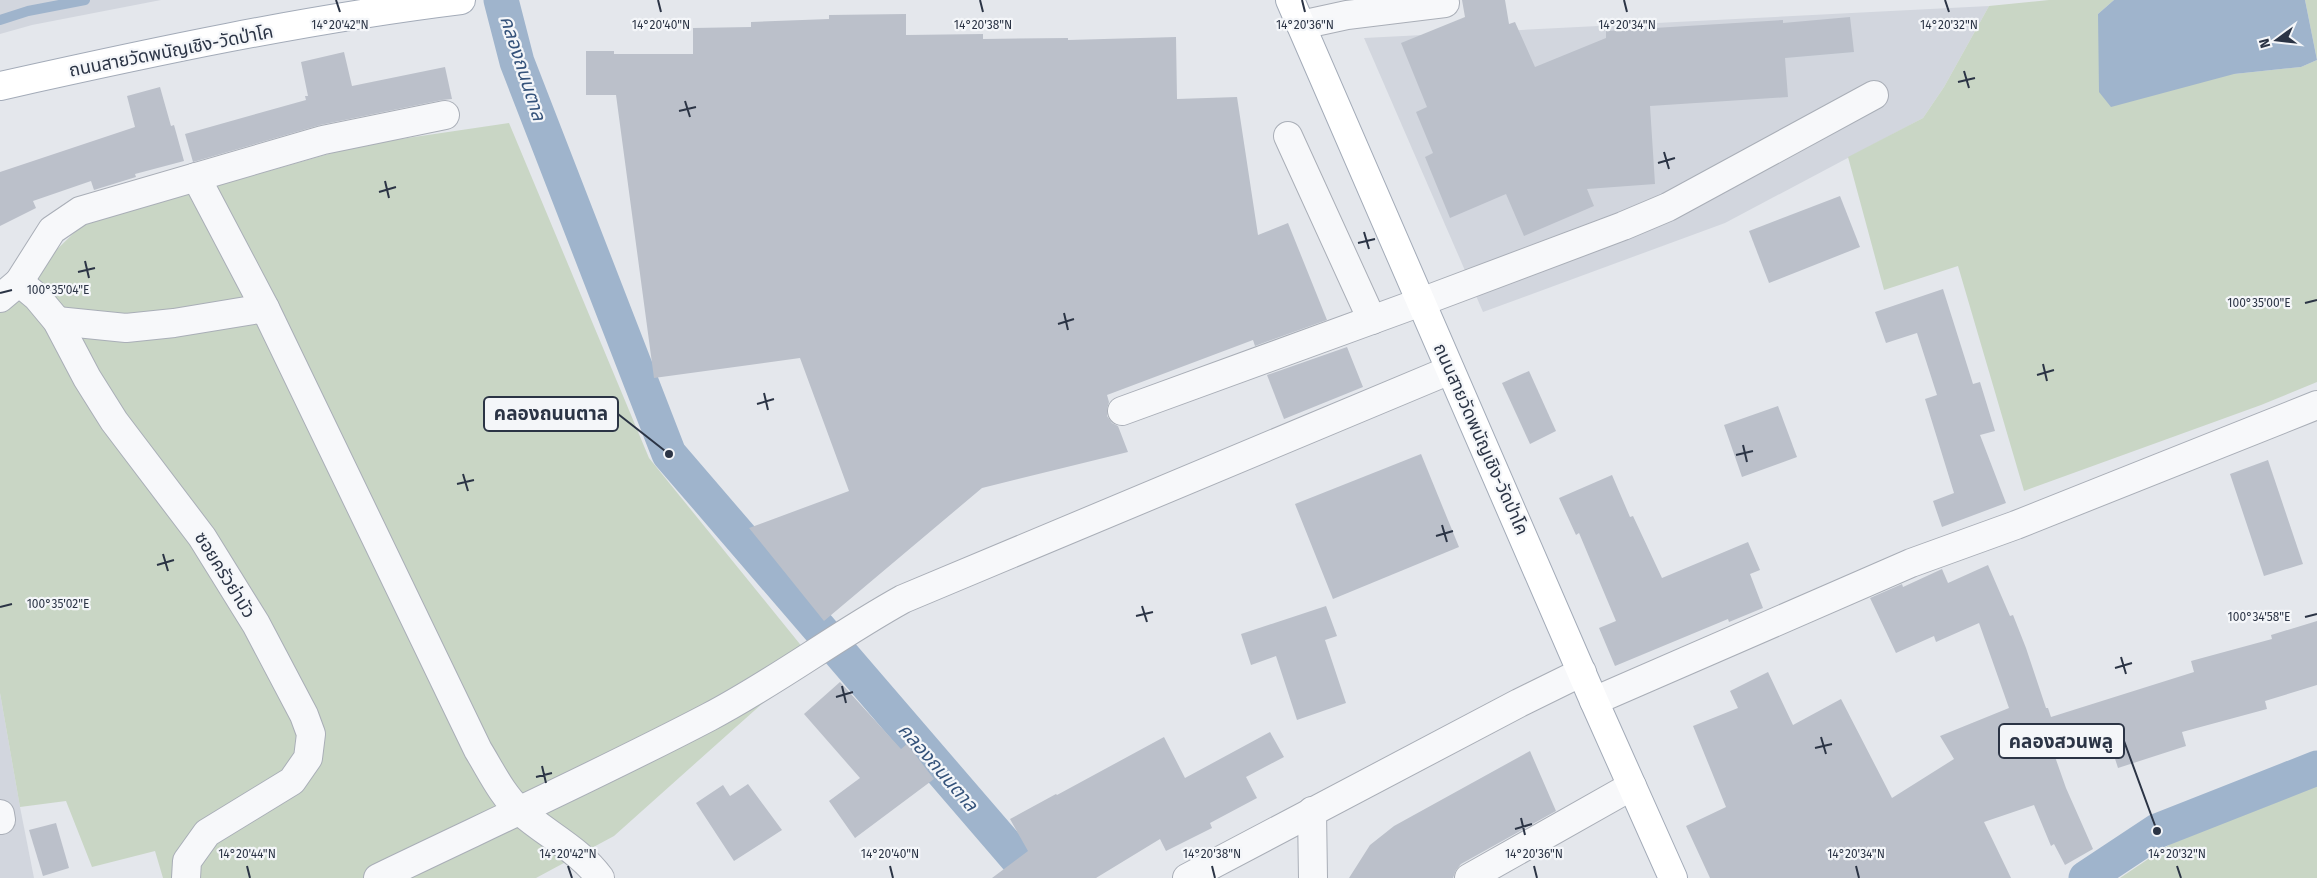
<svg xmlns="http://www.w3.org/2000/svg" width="2317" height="878" font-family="'Fira Sans','Noto Sans Thai',sans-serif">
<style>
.built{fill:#d2d6de}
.green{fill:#c9d6c5}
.water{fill:#9fb4cc}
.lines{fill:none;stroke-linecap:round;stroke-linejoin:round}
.stream{stroke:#9fb4cc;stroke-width:10}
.canal{stroke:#9fb4cc;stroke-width:35}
.building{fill:#bbc0ca}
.minor-casing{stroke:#a9aeb7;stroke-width:30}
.major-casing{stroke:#a3abb8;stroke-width:30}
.minor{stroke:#f7f8fa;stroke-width:28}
.major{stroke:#fff;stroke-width:28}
.ticks{fill:none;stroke:#2b3445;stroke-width:2}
.labels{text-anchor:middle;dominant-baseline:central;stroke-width:4.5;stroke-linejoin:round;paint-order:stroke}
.street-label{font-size:18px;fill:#2b3445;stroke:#f4f6f9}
.water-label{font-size:19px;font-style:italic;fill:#34527a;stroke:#f4f6f9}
.ticks-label{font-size:12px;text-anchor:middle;fill:#2b3445;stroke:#f4f6f9;stroke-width:4.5;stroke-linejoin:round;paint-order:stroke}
.leader{fill:none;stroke:#2b3445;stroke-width:2}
.callout-dot{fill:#2b3445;stroke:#f4f6f9;stroke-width:2}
.callout{fill:#f4f6f9;stroke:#2b3445;stroke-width:2}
.callout-label{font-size:19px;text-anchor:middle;font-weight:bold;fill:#2b3445}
</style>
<rect width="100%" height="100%" fill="#e4e7ec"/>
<g class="built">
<path d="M 0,0 L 161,0 L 32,25 L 0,34 Z"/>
<path d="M 1989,6 L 1944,87 L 1923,118 L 1725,223 L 1483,312 L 1364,38 Z"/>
<path d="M 0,693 L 20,807 L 34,878 L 0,878 Z"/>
</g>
<g class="green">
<path d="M 2049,0 L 2114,0 L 2098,14 L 2234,74 L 2301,67 L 2317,60 L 2305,0 L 2317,0 L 2317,382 L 2261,405 L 2024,491 L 1958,266 L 1884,290 L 1848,157 L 1923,118 L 1944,87 L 1989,6 Z"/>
<path d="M 509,123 L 649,458 L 812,659 L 614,836 L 536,878 L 163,878 L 155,851 L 92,867 L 66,801 L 20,807 L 0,693 L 0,305 L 83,224 L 360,145 Z"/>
<path d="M 2317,786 L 2317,878 L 2120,878 L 2172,843 Z"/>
</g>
<path class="water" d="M 2114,0 L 2305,0 L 2317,60 L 2301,67 L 2234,74 L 2111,107 L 2099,92 L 2098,14 Z"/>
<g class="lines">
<path class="stream" d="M 0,20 L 28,11 L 85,0"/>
<g class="canal">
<path d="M 501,0 L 517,62 L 669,454 L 1034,878"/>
<path d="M 2086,878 L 2157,831 L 2317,768"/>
</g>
</g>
<g class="building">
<path d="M 1462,0 L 1505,0 L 1509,24 L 1515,22 L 1535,67 L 1606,38 L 1606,31 L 1783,20 L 1783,23 L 1850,17 L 1854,52 L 1785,58 L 1788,97 L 1650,106 L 1655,184 L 1587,189 L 1594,206 L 1524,236 L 1506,194 L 1450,218 L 1425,157 L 1433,153 L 1416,112 L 1427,107 L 1401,43 L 1465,17 Z"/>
<path d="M 906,14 L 906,35 L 983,34 L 983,39 L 1068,38 L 1068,40 L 1176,37 L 1177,99 L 1237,97 L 1258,235 L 1288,223 L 1327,320 L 1255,346 L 1253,340 L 1107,395 L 1109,402 L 1107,409 L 1107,416 L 1112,423 L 1118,426 L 1128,452 L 982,488 L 824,621 L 749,528 L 849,491 L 800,358 L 654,378 L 616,95 L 586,95 L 586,51 L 614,51 L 614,54 L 693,54 L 693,28 L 751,27 L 751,22 L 829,19 L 829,15 Z"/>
<path d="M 344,52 L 352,86 L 445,67 L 452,99 L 442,100 L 320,125 L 193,162 L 185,134 L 306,100 L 305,96 L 308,96 L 301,62 Z"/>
<path d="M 160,87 L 171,126 L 174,125 L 184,161 L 135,174 L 136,177 L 94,190 L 91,181 L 33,201 L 36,208 L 0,226 L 0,172 L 135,127 L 127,96 Z"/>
<path d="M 1840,196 L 1860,247 L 1769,283 L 1749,231 Z"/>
<path d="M 1943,289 L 1973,384 L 1980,382 L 1995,431 L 1980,435 L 2006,503 L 1942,527 L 1933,501 L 1954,493 L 1925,399 L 1937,395 L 1917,333 L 1886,343 L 1875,312 Z"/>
<path d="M 1347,347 L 1363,387 L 1284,419 L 1267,375 Z"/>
<path d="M 1529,371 L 1556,431 L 1530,444 L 1502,383 Z"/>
<path d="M 1778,406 L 1797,457 L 1742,477 L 1724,425 Z"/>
<path d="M 1421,454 L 1459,547 L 1333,599 L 1295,504 Z"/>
<path d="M 2268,460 L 2303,564 L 2264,576 L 2230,474 Z"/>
<path d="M 1612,475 L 1630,517 L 1633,516 L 1662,578 L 1748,542 L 1760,570 L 1750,574 L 1763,608 L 1729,622 L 1728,619 L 1615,666 L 1599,628 L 1616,621 L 1579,533 L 1576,535 L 1559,498 Z"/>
<path d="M 1988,565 L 2010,616 L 2013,615 L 2026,648 L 2046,708 L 2048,708 L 2051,717 L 2194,672 L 2191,661 L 2272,639 L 2271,635 L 2317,621 L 2317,685 L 2265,701 L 2267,709 L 2182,732 L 2186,746 L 2118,768 L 2107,734 L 2053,751 L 2066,788 L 2093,849 L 2065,865 L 2054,844 L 2051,846 L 2034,805 L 1984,822 L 2011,878 L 1710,878 L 1686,826 L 1726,807 L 1693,726 L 1738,708 L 1730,691 L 1768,672 L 1793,725 L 1841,699 L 1892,798 L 1954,759 L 1940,736 L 2009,708 L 1979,623 L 1936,642 L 1934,636 L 1896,653 L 1870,598 L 1902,584 L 1903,587 L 1942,569 L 1948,583 Z"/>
<path d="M 1326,606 L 1337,636 L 1325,640 L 1346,703 L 1297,720 L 1276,656 L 1251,665 L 1241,634 Z"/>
<path d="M 840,682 L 901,749 L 907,744 L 934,779 L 855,838 L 829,801 L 860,778 L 804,714 Z"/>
<path d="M 1270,732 L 1284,757 L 1246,777 L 1257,798 L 1210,823 L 1212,828 L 1166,851 L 1160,839 L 1096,878 L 992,878 L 1028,851 L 1010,819 L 1056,794 L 1057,795 L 1164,737 L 1185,778 Z"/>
<path d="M 1530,751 L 1556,811 L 1461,864 L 1456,870 L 1453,878 L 1349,878 L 1370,845 L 1394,826 Z"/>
<path d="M 748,784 L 782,830 L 734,861 L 696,803 L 723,785 L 730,796 Z"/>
<path d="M 56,823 L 69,868 L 43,876 L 29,830 Z"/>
</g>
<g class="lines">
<g class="minor-casing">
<g id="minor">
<path d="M 1301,25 L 1347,15 L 1445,3"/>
<path d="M 1288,136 L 1372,320"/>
<path d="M 196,177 L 265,308"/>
<path d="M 19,282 L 52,230 L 80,211 L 323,140 L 445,115"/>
<path d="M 0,298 L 19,282 L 37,297 L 57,321 L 87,378 L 114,421 L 202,537 L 256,624 L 304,715 L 311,734 L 308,758 L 292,781 L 207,833 L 187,861 L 186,878"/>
<path d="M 57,321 L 126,328 L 174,323 L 265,308 L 478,750 C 491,771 502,795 520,811 C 546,834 580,850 600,878"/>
<path d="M 1122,411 L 1421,302 L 1623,226 L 1668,207 L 1874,95"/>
<path d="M 1594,701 L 1911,563 L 2016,525 L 2317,405"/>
<path d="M 1312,811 L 1313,878"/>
<path d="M 0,814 L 1,820"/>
<path d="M 378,878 C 488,825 600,774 709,717 C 776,682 836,636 903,599 L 1450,370"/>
<path d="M 1187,878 L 1519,703 L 1582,672"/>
<path d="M 1469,878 L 1632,786"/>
</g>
</g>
<g class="major-casing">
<g id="major">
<path d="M 1290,0 L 1594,701 L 1673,878"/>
<path d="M 0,86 C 152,52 306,19 461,0"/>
</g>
</g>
<use href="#minor" class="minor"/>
<use href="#major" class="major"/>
</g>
<path class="ticks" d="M 336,0 L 340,12M 658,0 L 661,12M 980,0 L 983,12M 1302,0 L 1305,12M 1624,0 L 1627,12M 1945,0 L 1949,12M 1964,71 L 1969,88M 1958,82 L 1975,78M 685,101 L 690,117M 679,111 L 696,107M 1664,152 L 1669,169M 1658,163 L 1675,158M 385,181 L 389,198M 379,192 L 396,187M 1364,232 L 1369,249M 1358,243 L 1375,239M 85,261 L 89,278M 78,272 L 95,268M 0,293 L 12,290M 2305,303 L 2317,300M 1064,313 L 1068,330M 1058,324 L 1074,319M 2043,364 L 2047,381M 2037,375 L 2054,370M 764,393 L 768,410M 757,404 L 774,399M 1743,445 L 1747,462M 1736,455 L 1753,451M 463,474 L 468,491M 457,484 L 474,480M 1442,525 L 1447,542M 1436,536 L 1453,531M 163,554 L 168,571M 157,565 L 174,560M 1142,606 L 1147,622M 0,607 L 12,604M 1136,616 L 1153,612M 2305,617 L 2317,614M 2121,657 L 2126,674M 2115,668 L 2132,663M 842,686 L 846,703M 836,697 L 853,692M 1821,737 L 1826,754M 1815,748 L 1832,744M 542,766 L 546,783M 536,777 L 552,773M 1521,818 L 1525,835M 1515,829 L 1532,824M 247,866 L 250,878M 568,866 L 572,878M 890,866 L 893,878M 1212,866 L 1215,878M 1534,866 L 1537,878M 1856,866 L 1859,878M 2177,866 L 2181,878"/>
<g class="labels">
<g class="street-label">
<text transform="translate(171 51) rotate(-11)">ถนนสายวัดพนัญเชิง-วัดป่าโค</text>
<text transform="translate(1481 439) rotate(66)">ถนนสายวัดพนัญเชิง-วัดป่าโค</text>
<text transform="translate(225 575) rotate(58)">ซอยครัวย่าบัว</text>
</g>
<g class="water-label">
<text transform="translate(523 68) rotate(72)">คลองถนนตาล</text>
<text transform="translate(938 767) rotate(49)">คลองถนนตาล</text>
</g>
</g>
<g class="ticks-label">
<text x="340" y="29">14°20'42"N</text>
<text x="661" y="29">14°20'40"N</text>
<text x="983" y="29">14°20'38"N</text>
<text x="1305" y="29">14°20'36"N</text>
<text x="1627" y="29">14°20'34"N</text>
<text x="1949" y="29">14°20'32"N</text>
<text x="58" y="294">100°35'04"E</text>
<text x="2259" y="307">100°35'00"E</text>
<text x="58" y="608">100°35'02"E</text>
<text x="2259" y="621">100°34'58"E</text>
<text x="247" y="858">14°20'44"N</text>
<text x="568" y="858">14°20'42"N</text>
<text x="890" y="858">14°20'40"N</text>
<text x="1212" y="858">14°20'38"N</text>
<text x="1534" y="858">14°20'36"N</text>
<text x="1856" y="858">14°20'34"N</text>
<text x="2177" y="858">14°20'32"N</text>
</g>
<path class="leader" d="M669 454L618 414M2157 831L2124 741"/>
<g class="callout-dot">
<circle cx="669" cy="454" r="5"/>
<circle cx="2157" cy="831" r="5"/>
</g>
<g class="callout">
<rect x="484" y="397" width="134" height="34" rx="5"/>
<rect x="1999" y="724" width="125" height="34" rx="5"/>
</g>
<g class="callout-label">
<text x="551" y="420">คลองถนนตาล</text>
<text x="2061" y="748">คลองสวนพลู</text>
</g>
<g transform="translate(2277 40) rotate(255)" stroke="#f4f6f9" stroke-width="4" paint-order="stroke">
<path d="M0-4L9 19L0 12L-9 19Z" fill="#2b3445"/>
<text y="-8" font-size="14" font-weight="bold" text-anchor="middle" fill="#2b3445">N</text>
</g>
</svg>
